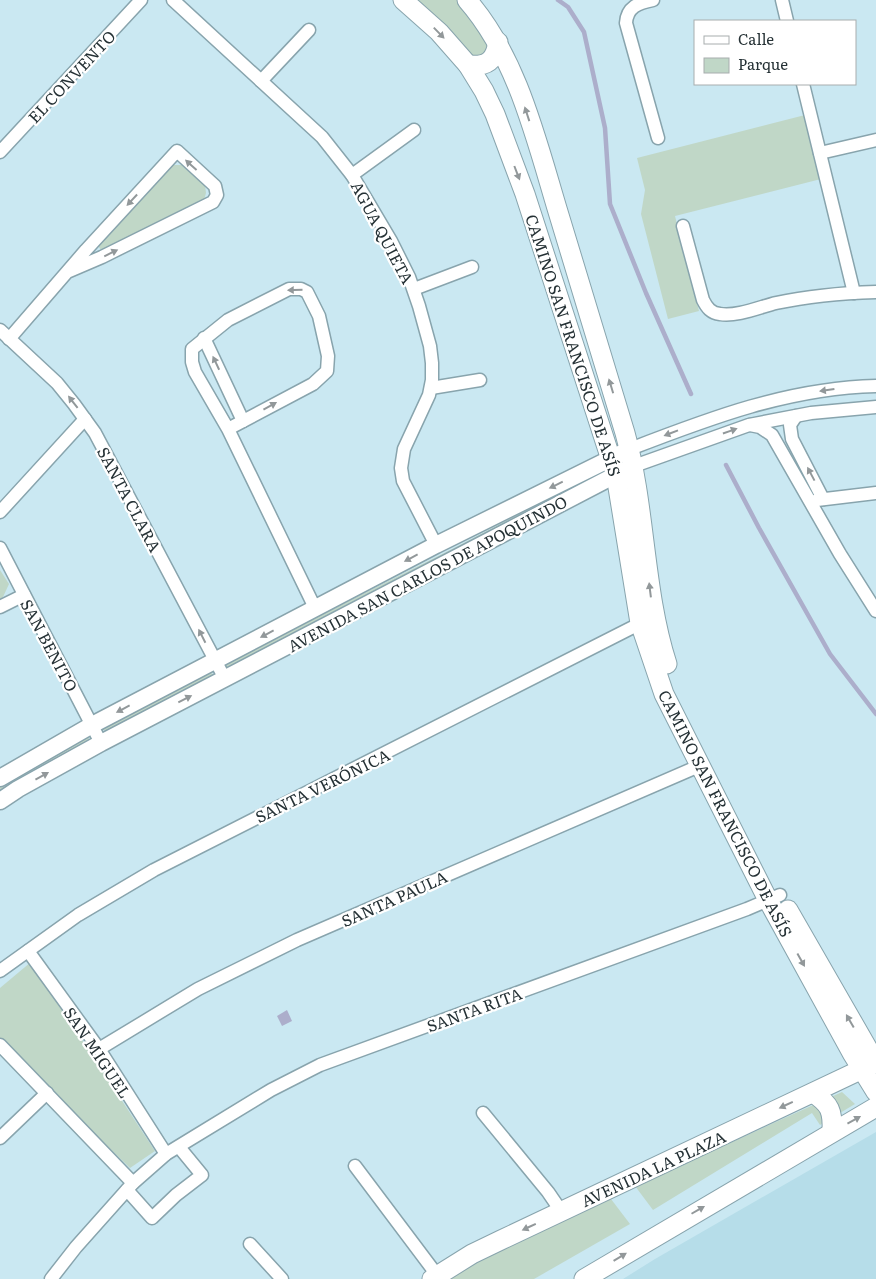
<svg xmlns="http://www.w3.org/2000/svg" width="876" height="1279" font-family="Literata,serif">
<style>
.built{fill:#b6dde9}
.green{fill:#c0d7c7}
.water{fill:#acaecb}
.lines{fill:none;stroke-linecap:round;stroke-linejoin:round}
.stream{stroke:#acaecb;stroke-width:4.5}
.minor-casing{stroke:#88a4ad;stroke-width:15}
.tertiary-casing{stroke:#88a4ad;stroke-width:19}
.secondary-casing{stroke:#88a4ad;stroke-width:21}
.minor{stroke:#fff;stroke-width:12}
.tertiary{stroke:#fff;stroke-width:16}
.secondary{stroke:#fff;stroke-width:19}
.oneway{fill:#92989a}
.labels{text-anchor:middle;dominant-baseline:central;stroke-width:4.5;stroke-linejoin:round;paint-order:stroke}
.street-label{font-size:16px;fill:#253135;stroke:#fff}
</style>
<rect width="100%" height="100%" fill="#cae8f2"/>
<path class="built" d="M 876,1132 L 876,1279 L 623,1279 L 655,1259 Z"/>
<g class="green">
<path d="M 414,0 L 458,0 L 490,42 L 487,57 L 470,58 Z"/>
<path d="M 805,115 L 821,179 L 675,216 L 699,311 L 668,319 L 641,214 L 645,190 L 637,158 Z"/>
<path d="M 171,165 L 182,165 L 205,185 L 206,193 L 204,200 L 102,251 L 98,246 Z"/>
<path d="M 597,473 L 600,478 L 227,668 L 225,667 L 226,663 L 458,546 Z"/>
<path d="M 0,570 L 9,584 L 3,597 L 0,599 Z"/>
<path d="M 209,672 L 213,674 L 212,678 L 107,731 L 103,730 L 103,727 Z"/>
<path d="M 86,736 L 89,736 L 89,739 L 0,794 L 0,787 Z"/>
<path d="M 31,962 L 155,1151 L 130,1168 L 50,1091 L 0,1038 L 0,988 Z"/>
<path d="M 842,1092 L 855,1104 L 820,1125 L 812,1113 L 653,1210 L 635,1186 Z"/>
<path d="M 611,1199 L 630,1224 L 534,1279 L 446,1279 L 577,1210 Z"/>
</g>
<path class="water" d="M 287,1010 L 292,1021 L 282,1026 L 277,1016 Z"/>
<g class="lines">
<g class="stream">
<path d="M 558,0 L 568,7 L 584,32 L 605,128 L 610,204 L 646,293 L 691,394"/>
<path d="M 726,465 L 759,528 L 830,654 L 876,714"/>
</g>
<g class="minor-casing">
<g id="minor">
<path d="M 173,0 L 322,137 L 352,175 L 391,241 L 409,277 L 419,306 L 430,346 L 432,363 L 432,380 L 429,395 L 404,449 L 401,468 L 403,481 L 436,545"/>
<path d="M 653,0 C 638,3 627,7 626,23 L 658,138"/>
<path d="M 782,0 L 787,21"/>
<path d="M 261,81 L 309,30"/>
<path d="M 803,84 L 854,293"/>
<path d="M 0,152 L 141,0"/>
<path d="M 820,153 L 876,140"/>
<path d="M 352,175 L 414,130"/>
<path d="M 683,226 L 703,300 C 707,308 711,313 720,314 C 736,317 760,307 776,303 C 809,296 843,293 876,292"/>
<path d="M 414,289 L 472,267"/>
<path d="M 0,330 L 57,383 L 74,404 L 95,433 L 225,679"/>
<path d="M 204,338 L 243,421"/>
<path d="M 9,339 L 86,250 L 177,151 L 215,186 L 217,195 L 213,202 L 102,257 L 67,272"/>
<path d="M 431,388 L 480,380"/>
<path d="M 796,416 L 790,425 L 792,439 L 823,499"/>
<path d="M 750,425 L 760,427 L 772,435 L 840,554 L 876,611"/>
<path d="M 228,429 L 313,384 L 327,371 L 328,356 L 319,316 L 307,292 L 301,289 L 289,289 L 228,320 L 192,349 L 192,362 L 195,372 L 228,429 L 315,608"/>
<path d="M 630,449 C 710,418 789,388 876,386"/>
<path d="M 634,466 L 749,425 L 811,413 L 876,407"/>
<path d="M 817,500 L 876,493"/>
<path d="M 0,512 L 85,419"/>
<path d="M 0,548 L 101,743"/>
<path d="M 0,607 L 24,595"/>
<path d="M 28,951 L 99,1049 L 166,1154"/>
<path d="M 0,971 L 78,915 L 154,870 L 645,621"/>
<path d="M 0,1045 L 133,1183"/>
<path d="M 99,1049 L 198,989 L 297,940 L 699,766"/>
<path d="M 483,1113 L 548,1192 L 561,1211"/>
<path d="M 0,1138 L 47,1093"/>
<path d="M 355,1166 L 437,1275"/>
<path d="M 127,1190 L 152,1218 L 176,1195 L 202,1175 L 179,1147"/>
<path d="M 250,1244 L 282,1279"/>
<path d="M 51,1279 L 76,1247 L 133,1183 L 166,1154 L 271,1090 L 320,1065 L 747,909 L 780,895"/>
</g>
</g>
<g class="tertiary-casing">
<g id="tertiary">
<path d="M 0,778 L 92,725 L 436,545 L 630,449"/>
<path d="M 0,801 L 18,789 L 101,743 L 625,470"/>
</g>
</g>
<g class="secondary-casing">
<g id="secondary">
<path d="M 403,0 L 439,32 L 468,65 L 484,91 L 495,114 L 525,194 L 616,475 L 640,623 L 664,694 L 768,900 L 852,1053 L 876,1092"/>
<path d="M 467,0 C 518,58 537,143 559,215 C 581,288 603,360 625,433 C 646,509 643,589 667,664"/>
<path d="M 468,65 C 487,67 495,61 498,42"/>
<path d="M 788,910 L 876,1063"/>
<path d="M 813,1093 C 830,1104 833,1111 832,1132"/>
<path d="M 432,1279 L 472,1254 L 501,1240 L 873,1064"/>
<path d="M 584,1279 L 876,1107"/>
</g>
</g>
<use href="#minor" class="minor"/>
<use href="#tertiary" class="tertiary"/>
<use href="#secondary" class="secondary"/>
</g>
<defs><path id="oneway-solid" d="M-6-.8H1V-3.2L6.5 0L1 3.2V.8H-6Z" transform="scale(1.25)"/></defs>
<g class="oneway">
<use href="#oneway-solid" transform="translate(439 33) rotate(46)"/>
<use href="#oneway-solid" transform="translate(527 114) rotate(-108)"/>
<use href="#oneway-solid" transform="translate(191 165) rotate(-138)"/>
<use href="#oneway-solid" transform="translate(517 173) rotate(69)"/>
<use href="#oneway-solid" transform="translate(132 200) rotate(133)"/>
<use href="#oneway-solid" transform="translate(111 253) rotate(-26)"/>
<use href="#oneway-solid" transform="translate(295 290) rotate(179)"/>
<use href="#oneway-solid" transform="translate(216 363) rotate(-115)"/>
<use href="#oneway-solid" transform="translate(611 386) rotate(-107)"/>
<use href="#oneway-solid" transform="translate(827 390) rotate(172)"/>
<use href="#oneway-solid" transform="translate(73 402) rotate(-128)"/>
<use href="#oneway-solid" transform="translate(270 406) rotate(-29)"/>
<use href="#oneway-solid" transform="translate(730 431) rotate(-19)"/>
<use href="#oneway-solid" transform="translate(671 433) rotate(159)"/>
<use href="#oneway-solid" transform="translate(811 474) rotate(-118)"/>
<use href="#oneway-solid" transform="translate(556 485) rotate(154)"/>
<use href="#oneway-solid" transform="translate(411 558) rotate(152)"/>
<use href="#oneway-solid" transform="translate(650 590) rotate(-97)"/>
<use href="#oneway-solid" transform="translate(267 634) rotate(152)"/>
<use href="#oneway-solid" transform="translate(202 636) rotate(-117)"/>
<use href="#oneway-solid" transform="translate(185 699) rotate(-27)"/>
<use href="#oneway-solid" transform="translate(123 709) rotate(152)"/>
<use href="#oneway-solid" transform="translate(42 776) rotate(-29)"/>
<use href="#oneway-solid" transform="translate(801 960) rotate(61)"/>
<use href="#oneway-solid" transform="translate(850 1021) rotate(-120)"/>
<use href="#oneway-solid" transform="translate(786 1105) rotate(155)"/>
<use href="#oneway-solid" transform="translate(854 1120) rotate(-29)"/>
<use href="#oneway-solid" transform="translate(698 1210) rotate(-30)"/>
<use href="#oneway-solid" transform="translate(529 1227) rotate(155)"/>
<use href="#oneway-solid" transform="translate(620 1257) rotate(-31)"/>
</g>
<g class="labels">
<g class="street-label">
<text transform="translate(71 76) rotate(-47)">EL CONVENTO</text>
<text transform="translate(383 232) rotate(62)">AGUA QUIETA</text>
<text transform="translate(574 345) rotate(72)">CAMINO SAN FRANCISCO DE ASÍS</text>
<text transform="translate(130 499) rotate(62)">SANTA CLARA</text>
<text transform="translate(427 573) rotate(-28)">AVENIDA SAN CARLOS DE APOQUINDO</text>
<text transform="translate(50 645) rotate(62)">SAN BENITO</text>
<text transform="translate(322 785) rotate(-26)">SANTA VERÓNICA</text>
<text transform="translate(726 813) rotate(63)">CAMINO SAN FRANCISCO DE ASÍS</text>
<text transform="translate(394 898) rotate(-24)">SANTA PAULA</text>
<text transform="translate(474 1009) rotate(-20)">SANTA RITA</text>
<text transform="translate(98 1052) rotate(56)">SAN MIGUEL</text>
<text transform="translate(653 1168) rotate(-25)">AVENIDA LA PLAZA</text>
</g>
</g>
<rect x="694" y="20" width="162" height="65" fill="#ffffff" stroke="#a8adae"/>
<rect x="704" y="36" width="25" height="8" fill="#ffffff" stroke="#a8adae"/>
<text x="738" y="45" font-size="15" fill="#253135">Calle</text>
<rect x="704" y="58" width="25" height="15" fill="#c0d7c7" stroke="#a8adae"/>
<text x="738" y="70" font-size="15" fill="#253135">Parque</text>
</svg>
